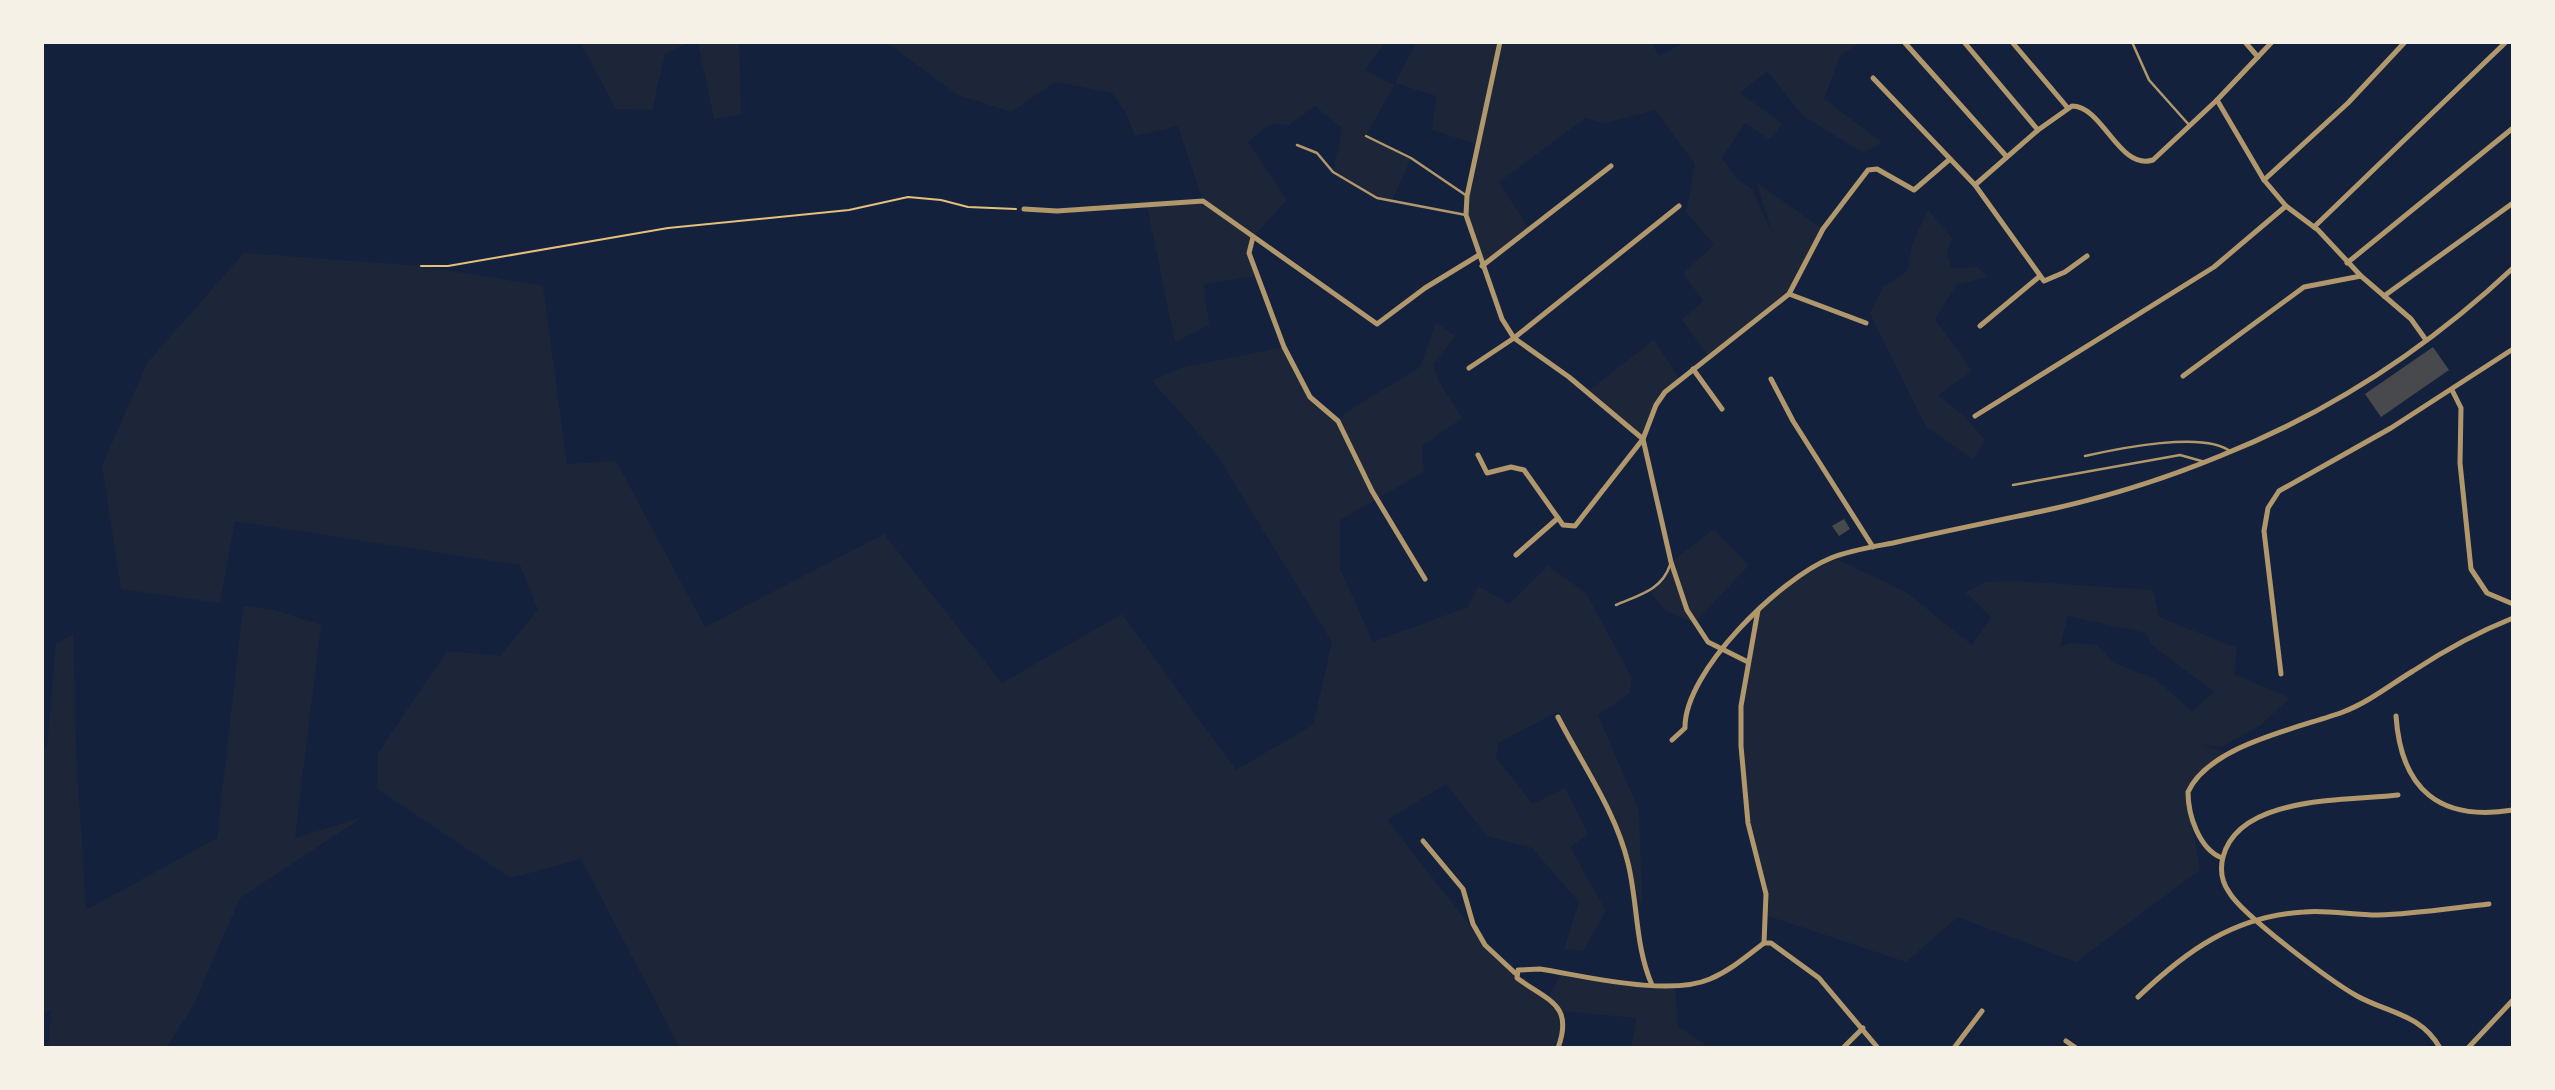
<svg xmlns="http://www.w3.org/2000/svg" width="2555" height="1090" font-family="Bitter,serif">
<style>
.green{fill:#1d2539;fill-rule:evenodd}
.building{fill:#48494c}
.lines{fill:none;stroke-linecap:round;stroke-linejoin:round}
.path{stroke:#e5c07b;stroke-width:2}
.service{stroke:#b1986c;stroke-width:2.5}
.minor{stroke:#b1986c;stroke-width:5}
</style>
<rect width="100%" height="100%" fill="#14213d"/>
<g class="green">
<path d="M 580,42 L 689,42 L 665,54 L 652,110 L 616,109 Z"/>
<path d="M 698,42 L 739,42 L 741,115 L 714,119 Z"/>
<path d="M 886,42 L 1386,42 L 1365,70 L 1394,85 L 1366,136 L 1411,158 L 1392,201 L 1377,198 L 1333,172 L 1342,128 L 1315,106 L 1289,125 L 1271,124 L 1248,142 L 1287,200 L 1253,237 L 1249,247 L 1257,276 L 1204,284 L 1209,325 L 1175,342 L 1146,201 L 1203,201 L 1178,126 L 1135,136 L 1126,113 L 1112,93 L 1055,82 L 1011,112 L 958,95 Z"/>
<path d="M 1413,42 L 1651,42 L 1659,56 L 1685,42 L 1860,42 L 1840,56 L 1824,99 L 1882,142 L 1863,153 L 1802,115 L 1767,71 L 1740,93 L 1783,124 L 1769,139 L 1745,123 L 1722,158 L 1737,179 L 1752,189 L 1773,236 L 1757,183 L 1823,229 L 1789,294 L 1709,357 L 1682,320 L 1703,301 L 1683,273 L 1714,245 L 1686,212 L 1695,164 L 1655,110 L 1605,123 L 1585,118 L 1499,182 L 1529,229 L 1482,266 L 1466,215 L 1479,145 L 1432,130 L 1436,96 L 1395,83 L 1415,45 Z"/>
<path d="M 1928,210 L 1952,238 L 1947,253 L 1951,268 L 1978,267 L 1987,277 L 1956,285 L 1935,319 L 1972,371 L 1938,395 L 1965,417 L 1985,440 L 1973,459 L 1926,427 L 1870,313 L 1883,287 L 1908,270 L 1912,245 Z"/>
<path d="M 244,253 L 421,266 L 543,286 L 567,464 L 616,461 L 705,627 L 884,534 L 1002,683 L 1122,614 L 1236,770 L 1313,725 L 1332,642 L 1215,452 L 1152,381 L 1180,368 L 1284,347 L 1310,397 L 1338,421 L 1345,413 L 1420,367 L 1436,323 L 1456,336 L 1433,364 L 1439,382 L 1462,418 L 1422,446 L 1424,472 L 1340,520 L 1340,569 L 1373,642 L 1468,607 L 1478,586 L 1509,604 L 1548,566 L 1586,593 L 1632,678 L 1630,693 L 1598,715 L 1639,811 L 1642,906 L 1611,823 L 1559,711 L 1498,743 L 1496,758 L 1533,804 L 1565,788 L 1588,834 L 1570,847 L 1606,911 L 1583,951 L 1564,949 L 1579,902 L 1532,848 L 1487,836 L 1446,784 L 1387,820 L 1485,945 L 1548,999 L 1561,972 L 1675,987 L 1678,1026 L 1710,1048 L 1631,1048 L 1636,1018 L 1562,1011 L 1564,1032 L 1555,1048 L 680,1048 L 581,859 L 511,878 L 377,789 L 378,753 L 447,651 L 500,656 L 538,610 L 520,565 L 235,521 L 220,603 L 121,589 L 102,466 L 147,363 Z"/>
<path d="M 1654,340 L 1679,378 L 1665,392 L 1643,439 L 1588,391 Z"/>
<path d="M 1714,529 L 1749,565 L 1694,623 L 1666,611 L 1650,591 L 1665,580 L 1671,562 Z"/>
<path d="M 1832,557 L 1906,592 L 1972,645 L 1991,617 L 1965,592 L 1986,582 L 2015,581 L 2153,590 L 2159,617 L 2237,648 L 2234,674 L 2290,698 L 2261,725 L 2221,747 L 2201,745 L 2231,754 L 2191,785 L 2188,801 L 2200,870 L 2076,962 L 1958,917 L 1906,962 L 1765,915 L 1766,901 L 1748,823 L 1741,706 L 1758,610 L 1778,589 ZM 2068,616 L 2146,633 L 2152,645 L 2214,692 L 2192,711 L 2155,679 L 2114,663 L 2097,645 L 2071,643 L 2060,647 Z"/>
<path d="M 243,606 L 275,610 L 321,625 L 295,838 L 363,817 L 240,898 L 194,1004 L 166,1048 L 48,1048 L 51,1010 L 42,1015 L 42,748 L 47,746 L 56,644 L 73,634 L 76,750 L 86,910 L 217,838 Z"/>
</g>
<g class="building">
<path d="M 2433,347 L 2449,370 L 2381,417 L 2365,394 Z"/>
<path d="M 1844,519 L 1850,529 L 1839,536 L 1832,526 Z"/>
</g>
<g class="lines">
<path class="path" d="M 421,266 L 448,266 L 668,228 L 849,210 L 908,197 L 941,200 L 968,207 L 1016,209"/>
<g class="service">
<path d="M 2132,42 L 2149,80 L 2190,126"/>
<path d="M 1366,136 L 1411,158 L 1467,196"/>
<path d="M 1297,145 L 1317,153 L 1333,172 L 1377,198 L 1466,215"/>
<path d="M 2085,456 C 2116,449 2206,430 2231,452"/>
<path d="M 2013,485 L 2180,455 L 2205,462"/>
<path d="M 1616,605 C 1639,595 1662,590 1670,565"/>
</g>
<g class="minor">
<path d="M 1500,42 L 1467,196 L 1466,215 L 1502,319 L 1514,338 L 1569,377 L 1643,439 L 1671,562 L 1687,610 L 1708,642 L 1748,662"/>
<path d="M 1964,42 L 2038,130"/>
<path d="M 2012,42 L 2067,107"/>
<path d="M 2245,42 L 2258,57"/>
<path d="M 1905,43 L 2007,157"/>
<path d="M 1873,78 L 1975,185"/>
<path d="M 2217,100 L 2264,180 L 2286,206 L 2318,230 L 2361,276 L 2411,319 L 2426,340"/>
<path d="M 2264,180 L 2348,103 L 2405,42"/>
<path d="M 1024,209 L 1057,211 L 1203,201 L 1377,324 L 1425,288 L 1479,255"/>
<path d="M 2314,227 L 2506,42"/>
<path d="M 1253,237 L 1249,253 L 1284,347 L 1310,397 L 1338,421 L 1372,491 L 1425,579"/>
<path d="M 2087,256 L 2065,272 L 2044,281 L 1975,185 L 2038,130 L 2072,106 C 2103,106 2119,171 2153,160 L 2217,100 L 2272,42"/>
<path d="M 2347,263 L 2513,128"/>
<path d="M 1482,266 L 1611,166"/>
<path d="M 1789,294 L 1866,323"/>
<path d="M 2384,296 L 2513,203"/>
<path d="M 1980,326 L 2040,276"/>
<path d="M 1469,368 L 1514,338 L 1679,206"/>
<path d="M 1693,369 L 1722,409"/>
<path d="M 2183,376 L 2304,287 L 2361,276"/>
<path d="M 1771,379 L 1793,421 L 1873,547"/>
<path d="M 2452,390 L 2461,408 L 2460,463 L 2471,569 L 2487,593 L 2513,604"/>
<path d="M 1975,416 L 2214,267 L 2286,206"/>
<path d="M 1478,455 L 1487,473 L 1511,467 L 1524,470 L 1563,525 L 1575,526 L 1643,439 L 1656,405 L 1665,392 L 1789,294 L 1823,229 L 1868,170 L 1877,169 L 1914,190 L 1950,159"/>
<path d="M 1516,555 L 1558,518"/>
<path d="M 1758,610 L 1741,706 L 1741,746 L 1748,823 L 1766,894 L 1764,943"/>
<path d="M 2281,674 L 2264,531 L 2268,508 L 2279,491 L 2391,428 L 2513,349"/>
<path d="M 2396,716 C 2401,789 2439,822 2513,810"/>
<path d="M 1558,717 C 1582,764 1616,812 1628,863 C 1638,904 1635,946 1652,985"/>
<path d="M 1672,740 L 1685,728 C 1684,671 1781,578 1831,558 C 1851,550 1872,547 1893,543 C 1941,532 1990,522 2038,512 C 2100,499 2162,480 2220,456 C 2328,413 2428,348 2513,268"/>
<path d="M 2398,795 C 2347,801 2239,795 2223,857 C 2220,869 2222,882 2229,892 C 2242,915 2332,982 2357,996 C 2388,1013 2421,1014 2440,1048"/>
<path d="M 1423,841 L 1463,889 L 1473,924 L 1485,945 L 1515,973"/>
<path d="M 2222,858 C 2199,849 2188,815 2188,792 C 2209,745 2300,728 2343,712 C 2369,702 2390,685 2413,671 C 2445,650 2478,632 2513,618"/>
<path d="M 1764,943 L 1771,943 L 1819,978 L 1878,1048"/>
<path d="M 2138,997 C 2186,951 2234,916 2304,912 C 2328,910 2353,915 2378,915 C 2415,914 2452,908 2489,904"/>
<path d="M 2066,1041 L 2076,1048"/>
<path d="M 1558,1048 C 1574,1004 1548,1001 1517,978 L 1518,970 L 1540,969 C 1585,976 1669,997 1710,979 C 1731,970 1747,956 1764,943"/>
<path d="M 1843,1048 L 1863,1028"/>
<path d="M 1954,1048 L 1982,1011"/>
<path d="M 2468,1048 L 2513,1000"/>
</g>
</g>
<rect width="2555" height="1090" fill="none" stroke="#f6f1e7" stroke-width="88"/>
</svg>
